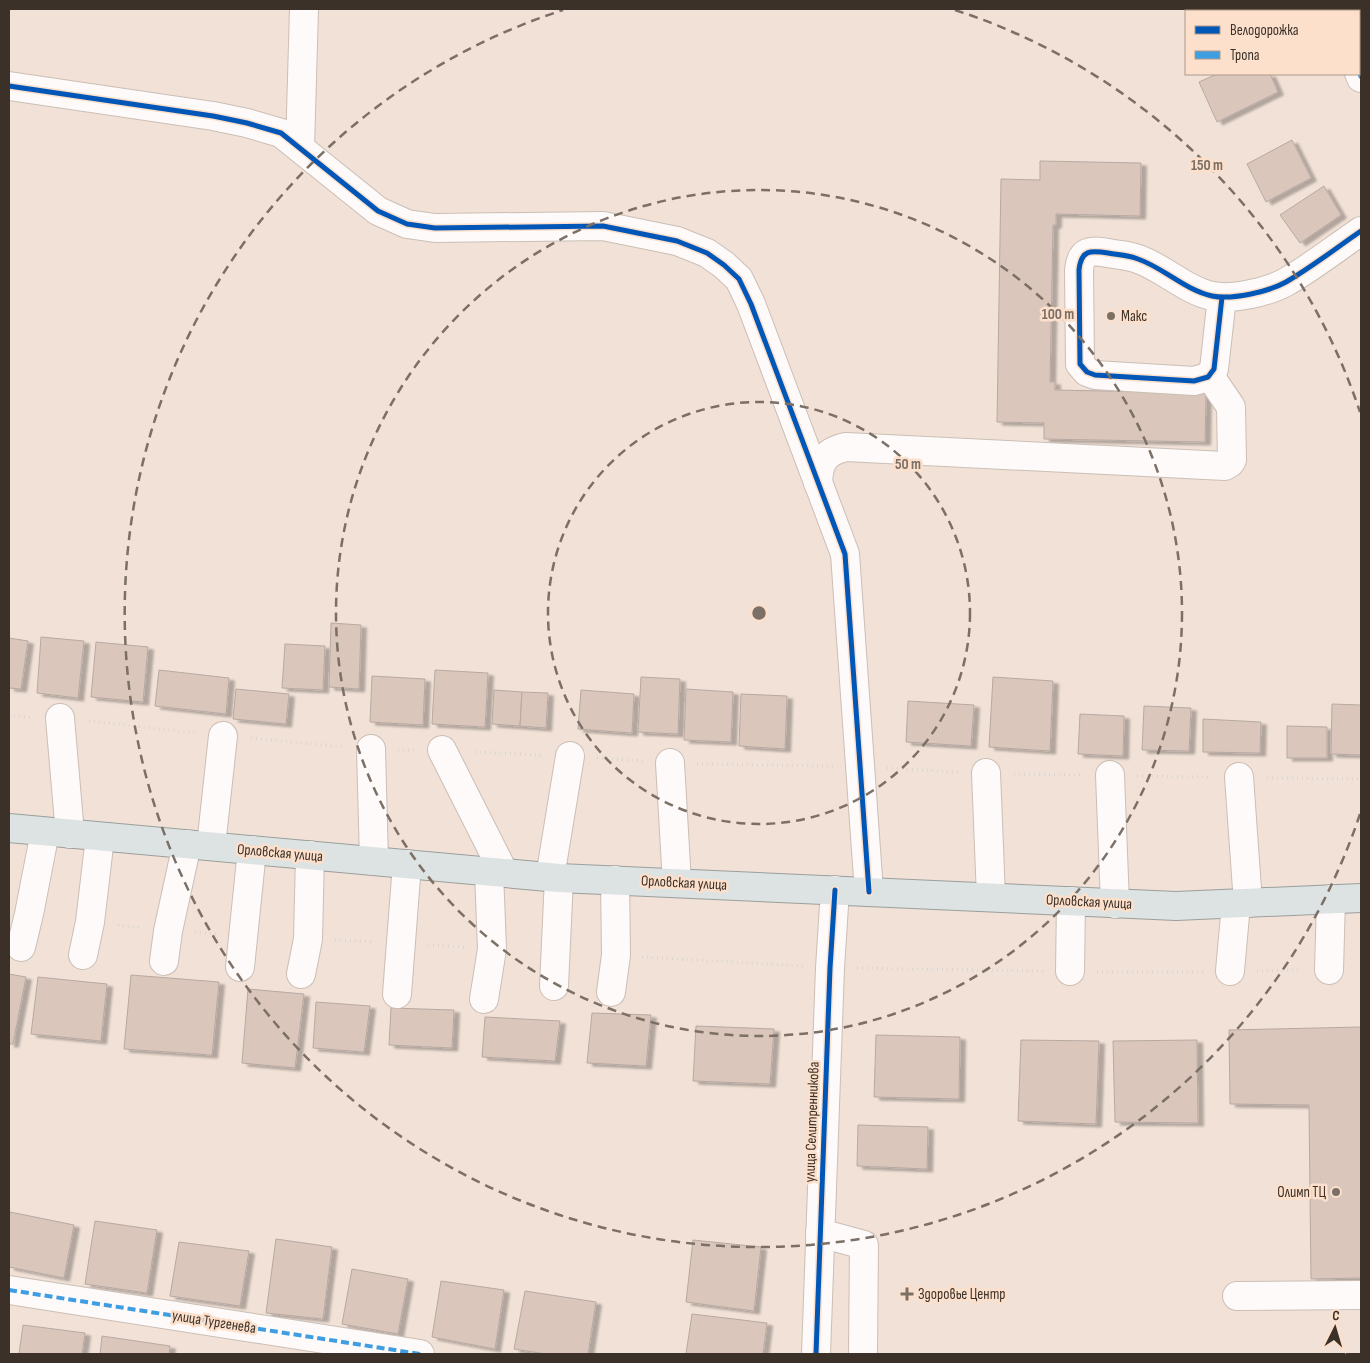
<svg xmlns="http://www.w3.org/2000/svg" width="1370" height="1363" font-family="'Sofia Sans Condensed',sans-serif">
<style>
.building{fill:#dac6bb;stroke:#b7a9a2;filter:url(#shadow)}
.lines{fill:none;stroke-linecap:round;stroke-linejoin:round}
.minor-casing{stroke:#cbbfb6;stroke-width:30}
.major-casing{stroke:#9b9f9c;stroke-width:30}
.path{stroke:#dad6d3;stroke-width:3;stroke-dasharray:1 4;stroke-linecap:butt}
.minor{stroke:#fdfaf9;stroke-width:28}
.major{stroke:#dde2e2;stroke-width:28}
.quiet{stroke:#3f9de1;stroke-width:4;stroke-dasharray:8 4;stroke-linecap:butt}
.cycleway-casing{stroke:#fce0cb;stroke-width:8}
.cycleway{stroke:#0057b8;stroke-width:5}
.ring{fill:none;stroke:#7b6f66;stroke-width:2.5;stroke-dasharray:9 6}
.poi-dot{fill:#7b6f66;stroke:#fce0cb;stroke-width:2}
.labels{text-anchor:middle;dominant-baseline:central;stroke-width:5;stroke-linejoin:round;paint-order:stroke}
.poi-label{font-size:15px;fill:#3c3129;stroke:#fce0cb;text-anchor:start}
.street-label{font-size:15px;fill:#3c3129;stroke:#fce0cb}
.centre{fill:#7b6f66;stroke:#fce0cb;stroke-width:2.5}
.ring-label{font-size:15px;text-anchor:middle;font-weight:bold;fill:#7b6f66;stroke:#fce0cb;stroke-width:5;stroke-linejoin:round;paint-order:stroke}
</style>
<defs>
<filter id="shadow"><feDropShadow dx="5.5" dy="3" stdDeviation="1" flood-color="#0004"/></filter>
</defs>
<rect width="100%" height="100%" fill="#f1e1d6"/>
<g class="building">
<path d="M 1186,9 L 1234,9 L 1235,11 L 1188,11 Z"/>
<path d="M 1217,74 L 1270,74 L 1278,92 L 1217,122 L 1199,82 Z"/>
<path d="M 1292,140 L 1311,178 L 1266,202 L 1247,164 Z"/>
<path d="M 1040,161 L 1141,163 L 1140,216 L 1056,214 L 1056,225 L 1053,225 L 1050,382 L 1055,382 L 1055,390 L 1206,393 L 1205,442 L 1044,439 L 1044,423 L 997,422 L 1001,179 L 1040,180 Z"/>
<path d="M 1324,186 L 1341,215 L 1300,243 L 1280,215 Z"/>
<path d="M 331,623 L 361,625 L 359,689 L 329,687 Z"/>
<path d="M 41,637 L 84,641 L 78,698 L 37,693 Z"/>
<path d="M 9,638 L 28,641 L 21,689 L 9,688 Z"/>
<path d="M 96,642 L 148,647 L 143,702 L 91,697 Z"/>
<path d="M 285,644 L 325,646 L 323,690 L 282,688 Z"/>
<path d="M 159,670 L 229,678 L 226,714 L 155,706 Z"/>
<path d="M 435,670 L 488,673 L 485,727 L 432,724 Z"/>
<path d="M 372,676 L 425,679 L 423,725 L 370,722 Z"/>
<path d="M 641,677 L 680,679 L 678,734 L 638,732 Z"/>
<path d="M 993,677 L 1053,681 L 1050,751 L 989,747 Z"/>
<path d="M 236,689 L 289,694 L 286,724 L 233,719 Z"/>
<path d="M 686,689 L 733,692 L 731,742 L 684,740 Z"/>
<path d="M 494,690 L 522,692 L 520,726 L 492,724 Z"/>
<path d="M 581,690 L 634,694 L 632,733 L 578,729 Z"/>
<path d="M 522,692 L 548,693 L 546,728 L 520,726 Z"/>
<path d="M 741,694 L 787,696 L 785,749 L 739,746 Z"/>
<path d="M 908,701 L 974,705 L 971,746 L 906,742 Z"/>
<path d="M 1332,704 L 1361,705 L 1361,755 L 1331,754 Z"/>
<path d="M 1144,706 L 1191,708 L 1189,751 L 1142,750 Z"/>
<path d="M 1080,714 L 1124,716 L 1123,756 L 1078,754 Z"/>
<path d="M 1203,719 L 1261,722 L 1260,753 L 1203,752 Z"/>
<path d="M 1287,726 L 1327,727 L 1327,758 L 1287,758 Z"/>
<path d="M 9,974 L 26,977 L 13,1044 L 9,1044 Z"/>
<path d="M 131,975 L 219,982 L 212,1055 L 124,1049 Z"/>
<path d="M 38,977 L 107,984 L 101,1041 L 31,1034 Z"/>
<path d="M 248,989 L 304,994 L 295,1068 L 242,1063 Z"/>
<path d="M 316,1002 L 370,1006 L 364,1052 L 313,1048 Z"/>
<path d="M 391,1008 L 454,1010 L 452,1048 L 389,1045 Z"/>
<path d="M 592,1013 L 651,1015 L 646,1066 L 587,1063 Z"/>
<path d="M 485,1017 L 560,1021 L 555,1061 L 482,1057 Z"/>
<path d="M 696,1026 L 774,1029 L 770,1084 L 693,1081 Z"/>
<path d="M 1361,1027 L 1361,1278 L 1311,1279 L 1309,1105 L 1230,1104 L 1229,1030 Z"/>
<path d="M 876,1035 L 960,1037 L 959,1099 L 874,1097 Z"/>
<path d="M 1021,1040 L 1099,1041 L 1096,1124 L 1018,1121 Z"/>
<path d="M 1197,1040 L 1198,1123 L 1115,1122 L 1113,1041 Z"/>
<path d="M 858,1125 L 928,1127 L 927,1169 L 857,1166 Z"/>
<path d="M 10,1212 L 74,1225 L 64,1278 L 9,1267 L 9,1221 Z"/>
<path d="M 95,1221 L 157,1230 L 147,1293 L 85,1284 Z"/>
<path d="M 276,1239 L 332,1247 L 323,1319 L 266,1313 Z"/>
<path d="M 693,1240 L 761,1247 L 754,1311 L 686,1302 Z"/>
<path d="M 179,1242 L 249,1251 L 240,1306 L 170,1296 Z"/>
<path d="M 352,1269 L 408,1279 L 398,1334 L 342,1324 Z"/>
<path d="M 441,1281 L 504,1290 L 495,1349 L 432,1337 Z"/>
<path d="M 525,1291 L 596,1302 L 588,1354 L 546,1354 L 514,1349 Z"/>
<path d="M 692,1314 L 767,1323 L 763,1354 L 686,1354 Z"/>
<path d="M 23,1325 L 85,1333 L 82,1354 L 19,1354 Z"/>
<path d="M 102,1336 L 170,1346 L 169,1354 L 100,1354 Z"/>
</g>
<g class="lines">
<g class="minor-casing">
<g id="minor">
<path d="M 1320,9 L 1321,11"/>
<path d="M 1359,73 L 1361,78"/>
<path d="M 9,86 L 213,116 L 247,123 L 281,133 L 378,211 L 407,224 L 435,228 L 603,226 L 677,241 L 707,253 L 724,265 L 739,279 L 751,304 L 845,554 L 869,892"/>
<path d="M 300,148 L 304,9"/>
<path d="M 1222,297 L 1214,369 L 1208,377 L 1194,381 L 1095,375 L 1087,372 L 1080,364 L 1079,270 C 1081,250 1090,250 1108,253 C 1118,255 1128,255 1138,259 C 1164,268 1185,290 1212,296 C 1232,300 1268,292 1286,282 C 1312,267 1336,248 1361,231"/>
<path d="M 818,483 C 819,462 824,452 846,447 L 1225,466 L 1230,463 L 1232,460 L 1231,407 L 1210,376"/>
<path d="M 60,718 L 70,834"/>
<path d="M 371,749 L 374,861"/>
<path d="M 442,750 L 504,873"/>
<path d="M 670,763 L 677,883"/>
<path d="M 986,773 L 991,897"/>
<path d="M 1110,775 L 1115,904"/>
<path d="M 1239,777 L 1248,903"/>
<path d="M 211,846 L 223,736"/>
<path d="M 550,877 L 570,756"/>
<path d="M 21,947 L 29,914 L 45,832"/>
<path d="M 83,955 L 90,922 L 100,837"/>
<path d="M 164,961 L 168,931 L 187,844"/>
<path d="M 240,967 L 252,850"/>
<path d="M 1329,970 L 1331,899"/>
<path d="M 1070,971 L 1071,901"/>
<path d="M 1230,971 L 1236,904"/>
<path d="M 301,974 L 308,939 L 310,855"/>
<path d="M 554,986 L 559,878"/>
<path d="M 611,992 L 616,955 L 615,880"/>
<path d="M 397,994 L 407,864"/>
<path d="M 484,999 L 492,949 L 489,872"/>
<path d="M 820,1233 L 864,1245 L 863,1354"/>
<path d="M 9,1290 L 420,1354"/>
<path d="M 1237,1296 L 1361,1295"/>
<path d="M 816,1354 L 830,968 L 835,890"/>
</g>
</g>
<g class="major-casing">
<path id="major" d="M 9,828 L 559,878 L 1176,906 L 1361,898"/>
</g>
<g class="path">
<path d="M 9,716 L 33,717"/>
<path d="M 89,721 L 195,733"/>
<path d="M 251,738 L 344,747"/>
<path d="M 398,750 L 414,750"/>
<path d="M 475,752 L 541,755"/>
<path d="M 597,758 L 643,761"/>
<path d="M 697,764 L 833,766"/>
<path d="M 887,768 L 958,772"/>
<path d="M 1014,774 L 1083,775"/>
<path d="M 1137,776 L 1211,777"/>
<path d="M 1267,778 L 1361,779"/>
<path d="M 118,925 L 142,928"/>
<path d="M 195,932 L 217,934"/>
<path d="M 335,940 L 374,942"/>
<path d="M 428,945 L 464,947"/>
<path d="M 642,957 L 803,966"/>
<path d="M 857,968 L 1043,971"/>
<path d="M 1257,971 L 1301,970"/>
<path d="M 1097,972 L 1203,972"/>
</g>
<use href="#minor" class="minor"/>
<use href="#major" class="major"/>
<g class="quiet">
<path d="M 1320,9 L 1321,11"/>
<path d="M 1359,73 L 1361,78"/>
<path d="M 9,1290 L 420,1354"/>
</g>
<g class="cycleway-casing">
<g id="cycleway">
<path d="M 9,86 L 213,116 L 247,123 L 281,133 L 378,211 L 407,224 L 435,228 L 603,226 L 677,241 L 707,253 L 724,265 L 739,279 L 751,304 L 845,554 L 869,892"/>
<path d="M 1222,297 L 1214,369 L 1208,377 L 1194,381 L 1095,375 L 1087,372 L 1080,364 L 1079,270 C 1081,250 1090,250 1108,253 C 1118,255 1128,255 1138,259 C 1164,268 1185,290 1212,296 C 1232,300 1268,292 1286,282 C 1312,267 1336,248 1361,231"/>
<path d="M 816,1354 L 830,968 L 835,890"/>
</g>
</g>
<use href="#cycleway" class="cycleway"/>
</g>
<g class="ring">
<circle cx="759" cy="613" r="211"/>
<circle cx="759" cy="613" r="423"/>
<path d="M1360 814A634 634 0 1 1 563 10M955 10A634 634 0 0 1 1360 412"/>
</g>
<g class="poi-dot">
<circle cx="1111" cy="316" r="5"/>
<circle cx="1336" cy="1192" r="5"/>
<path d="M904.5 1286.5h5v5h5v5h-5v5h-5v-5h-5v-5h5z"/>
</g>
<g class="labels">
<g class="poi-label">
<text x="1121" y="316">Макс</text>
<text x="1326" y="1192" text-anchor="end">Олимп ТЦ</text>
<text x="918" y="1294">Здоровье Центр</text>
</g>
<g class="street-label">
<text transform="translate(280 853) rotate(5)">Орловская улица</text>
<text transform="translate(684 883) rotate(3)">Орловская улица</text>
<text transform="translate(1089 902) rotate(3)">Орловская улица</text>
<text transform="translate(812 1122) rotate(-88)">улица Селитренникова</text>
<text transform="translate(214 1322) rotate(9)">улица Тургенева</text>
</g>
</g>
<circle cx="759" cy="613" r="8" class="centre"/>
<g class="ring-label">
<text x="1207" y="170">150 m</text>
<text x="1058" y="319">100 m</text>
<text x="908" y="469">50 m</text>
</g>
<rect width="1370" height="1363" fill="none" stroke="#3c3129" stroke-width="20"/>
<rect x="1185" y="10" width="175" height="65" fill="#fce0cb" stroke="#af9a8a"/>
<rect x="1195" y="26" width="25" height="8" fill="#0057b8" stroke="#af9a8a"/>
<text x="1230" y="35" font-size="15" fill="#3c3129">Велодорожка</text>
<rect x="1195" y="51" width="25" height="8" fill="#3f9de1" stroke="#af9a8a"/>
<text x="1230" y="60" font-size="15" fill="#3c3129">Тропа</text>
<g transform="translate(1335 1328) rotate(5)" stroke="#fce0cb" stroke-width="4" paint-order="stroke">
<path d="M0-4L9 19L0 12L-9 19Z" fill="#3c3129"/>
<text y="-8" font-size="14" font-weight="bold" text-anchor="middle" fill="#3c3129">С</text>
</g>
</svg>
